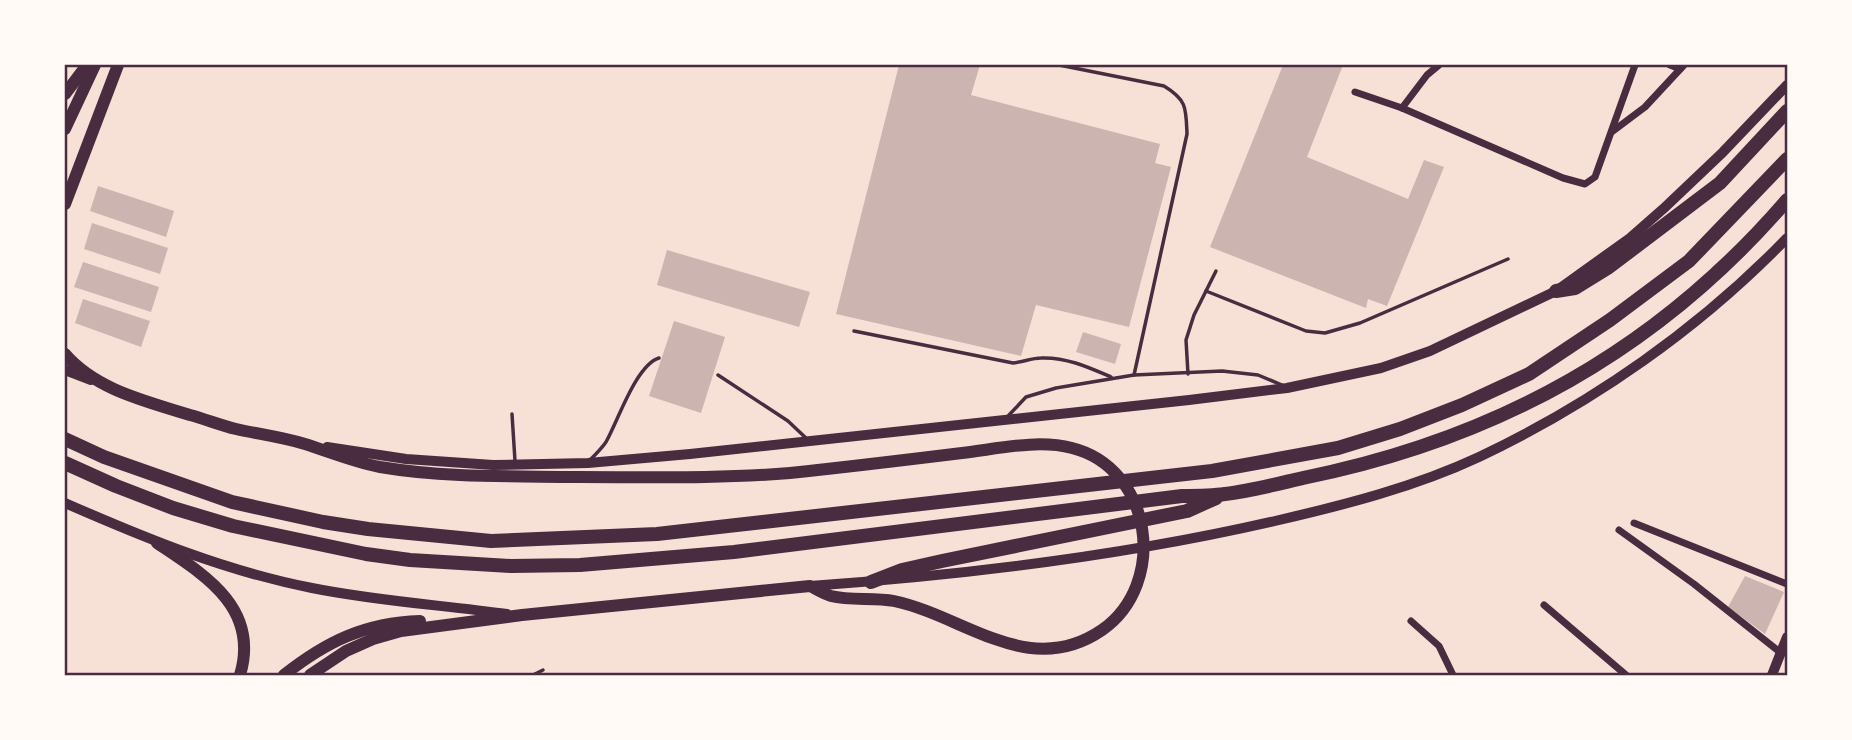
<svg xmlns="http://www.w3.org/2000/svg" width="1852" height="740" font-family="Cabin,sans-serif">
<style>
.building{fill:#ccb4b1}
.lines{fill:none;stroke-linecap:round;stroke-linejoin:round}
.service{stroke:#4a2c40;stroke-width:3.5}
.minor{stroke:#4a2c40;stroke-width:7}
.secondary{stroke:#4a2c40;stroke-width:10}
.primary{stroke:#4a2c40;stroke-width:12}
.motorway{stroke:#4a2c40;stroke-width:14}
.neatline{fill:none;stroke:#4a2c40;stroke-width:2.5}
</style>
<rect width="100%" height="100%" fill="#f7e1d7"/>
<g class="building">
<path d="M 899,65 L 980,65 L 971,95 L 1160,144 L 1155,163 L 1171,167 L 1129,327 L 1036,305 L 1021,356 L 836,314 Z"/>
<path d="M 1283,65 L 1343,65 L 1307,157 L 1408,199 L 1424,160 L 1444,167 L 1387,306 L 1368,299 L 1366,308 L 1210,247 Z"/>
<path d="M 98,186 L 174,211 L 166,237 L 90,211 Z"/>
<path d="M 92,223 L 168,248 L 160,274 L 84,249 Z"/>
<path d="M 667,250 L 810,292 L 799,327 L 657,285 Z"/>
<path d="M 83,262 L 159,287 L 151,312 L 74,287 Z"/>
<path d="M 83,299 L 150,321 L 141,347 L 75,323 Z"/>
<path d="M 674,321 L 725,337 L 701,413 L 649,396 Z"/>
<path d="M 1083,332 L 1121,344 L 1115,364 L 1076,352 Z"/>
<path d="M 1745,576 L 1784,592 L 1765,634 L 1728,607 Z"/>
</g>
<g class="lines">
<g class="service">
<path d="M 1059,65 L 1164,86 C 1187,100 1186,108 1187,134 L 1134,375"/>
<path d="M 1206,291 L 1306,331 L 1325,333 L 1360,323 L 1508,259"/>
<path d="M 854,331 L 1013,363 C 1023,362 1032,358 1041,358 C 1066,357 1088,367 1111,377"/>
<path d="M 1188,374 L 1186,340 L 1194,315 L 1216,271"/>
<path d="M 718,375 L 788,421 L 807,439"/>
<path d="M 512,414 L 515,461"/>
<path d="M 1009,415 L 1026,397 L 1056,388 L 1134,375 L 1222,371 L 1258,375 L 1282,385"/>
<path d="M 591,459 C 596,454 602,448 606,442 C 618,421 636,365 659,358"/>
<path d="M 533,675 L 543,670"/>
</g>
<g class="minor">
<path d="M 1670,65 L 1680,69"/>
<path d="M 1355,92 L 1402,108 L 1563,178 L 1585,184 L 1595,177 L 1635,65"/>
<path d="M 1402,108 L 1427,75 L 1439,65"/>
<path d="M 1613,131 L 1645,107 L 1684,65"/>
<path d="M 1634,523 L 1787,584"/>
<path d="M 1619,530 L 1694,584 L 1781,653"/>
<path d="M 1544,605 L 1626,675"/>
<path d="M 1411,621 L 1439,646 L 1453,675"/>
</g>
<g class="secondary">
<path d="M 65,370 L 91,380"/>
<path d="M 327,447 L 406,459 L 493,465 L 588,463 L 690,454 L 1189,400 L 1287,388 L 1381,368 L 1430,351 L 1556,291 L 1630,238 L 1663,209 L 1723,152 L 1787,85"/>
<path d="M 65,503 C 145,538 225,571 312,588 C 376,601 442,605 507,614"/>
<path d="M 810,586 C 966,575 1123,556 1275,521 C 1344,505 1415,487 1479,457 C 1593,403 1700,328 1787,238"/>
<path d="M 1772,675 L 1787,637"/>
</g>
<g class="primary">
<path d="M 65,94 L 87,65"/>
<path d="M 65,129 L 95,65"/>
<path d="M 65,204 L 118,65"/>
<path d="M 65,354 C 96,390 146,401 190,415 C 205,419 220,425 236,429 C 258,434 282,437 305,444 C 330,452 354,462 380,467 C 445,478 511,476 577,477 C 648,477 719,479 790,473 C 847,467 905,460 962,453 C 997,449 1037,439 1072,448 C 1152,468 1169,583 1102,630 C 1029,680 965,616 894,601 C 874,597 851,601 831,596 C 824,594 816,589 810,586 L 522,615 L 401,631 L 373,639 L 346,651 L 310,675"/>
<path d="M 157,543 C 205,575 260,608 240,675"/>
<path d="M 284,675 C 327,641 365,623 420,621"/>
</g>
<g class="motorway">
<path d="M 1556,291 L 1575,288 L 1609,267 L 1720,183 L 1787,111"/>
<path d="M 65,439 L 104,457 L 232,502 L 323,522 L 368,529 L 491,541 L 657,534 L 1212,471 L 1338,448 L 1400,429 L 1462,405 L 1529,374 L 1610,320 L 1689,261 L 1787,159"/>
<path d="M 65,463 L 116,486 L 173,508 L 233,526 L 366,554 L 410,560 L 511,566 L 580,565 L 734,552 L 1182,496 C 1196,496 1211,496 1225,494 C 1251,491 1277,484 1303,478 C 1497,439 1658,350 1787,200"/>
<path d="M 871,582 L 902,570 L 942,561 L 1187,511 L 1216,498"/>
</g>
</g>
<rect width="1852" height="740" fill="none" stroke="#fffaf5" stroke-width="133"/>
<rect x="66" y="66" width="1720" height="608" class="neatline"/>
</svg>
